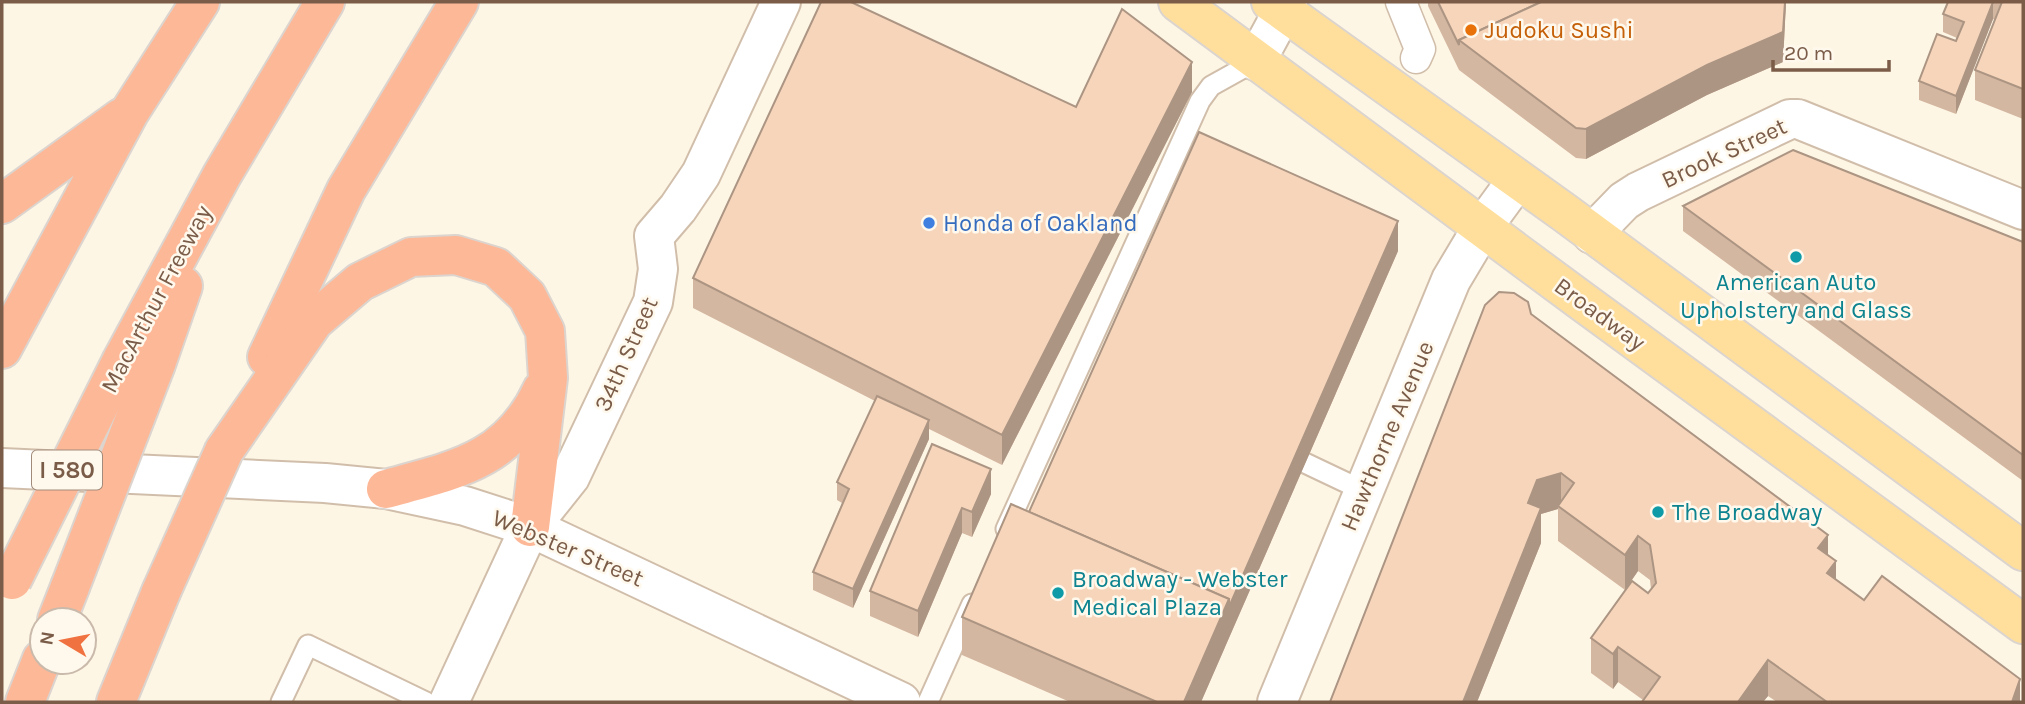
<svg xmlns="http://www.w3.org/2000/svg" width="2025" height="704" font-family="Karla,sans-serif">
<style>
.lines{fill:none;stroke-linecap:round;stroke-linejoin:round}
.service-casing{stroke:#d1beaa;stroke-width:23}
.pedestrian-casing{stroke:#d1beaa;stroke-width:33}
.minor-casing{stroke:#d1beaa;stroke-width:42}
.tertiary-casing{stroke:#d1beaa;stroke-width:42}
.primary-casing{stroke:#dcd5cf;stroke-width:42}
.motorway-casing{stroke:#dcd5cf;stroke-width:42}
.service{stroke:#fff;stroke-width:19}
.pedestrian{stroke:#fff;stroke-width:30}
.minor{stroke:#fff;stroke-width:38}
.tertiary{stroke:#fff;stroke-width:38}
.primary{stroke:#ffdf9b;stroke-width:38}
.motorway{stroke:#fdb898;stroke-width:38}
.motorway-bridge-casing{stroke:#dcd5cf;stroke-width:42;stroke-linecap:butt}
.motorway-bridge{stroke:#fdb898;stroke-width:38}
.wall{fill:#d4b7a1}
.shaded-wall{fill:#ac9583}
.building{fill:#f6d5bb;stroke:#ac9583;stroke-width:2}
.food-dot{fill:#e8710a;stroke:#fff9ed;stroke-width:2.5}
.shop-dot{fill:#3f7fe0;stroke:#fff9ed;stroke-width:2.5}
.culture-dot{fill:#0f9aa8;stroke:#fff9ed;stroke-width:2.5}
.labels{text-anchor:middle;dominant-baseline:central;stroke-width:5;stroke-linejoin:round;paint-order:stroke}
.shield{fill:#fff9ed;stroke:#a28b7a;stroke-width:2}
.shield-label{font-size:23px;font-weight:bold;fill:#7a5c48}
.food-label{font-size:24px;fill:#c56008;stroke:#fff9ed;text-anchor:start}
.street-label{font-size:24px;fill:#7a5c48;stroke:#fff9ed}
.shop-label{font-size:24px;fill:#366cbe;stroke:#fff9ed;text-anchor:start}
.culture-label{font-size:24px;fill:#0d838f;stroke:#fff9ed;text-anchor:start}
</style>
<rect width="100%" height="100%" fill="#fef6e5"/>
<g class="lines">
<g class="service-casing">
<g id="service">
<path d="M 1305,463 L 1364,491"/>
<path d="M 1006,529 L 1200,101 L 1211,86 L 1256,61"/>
<path d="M 281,702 L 308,645 L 426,702"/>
<path d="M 928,702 L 972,604"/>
</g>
</g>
<g class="pedestrian-casing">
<path id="pedestrian" d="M 1401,2 L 1420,49 L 1416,58"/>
</g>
<g class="minor-casing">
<g id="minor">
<path d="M 1592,234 L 1624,201 L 1638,192 L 1790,119 L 1798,119 L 2023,210"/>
<path d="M 2,468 L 325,483 L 386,489 L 465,506 L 530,527 L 901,702"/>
<path d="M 449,702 L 530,527 L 570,477 L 653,302 L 658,269 L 654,236 L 678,208 L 701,174 L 781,2"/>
<path d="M 1277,702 L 1451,280 L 1482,228 L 1517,180"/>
</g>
</g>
<g class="tertiary-casing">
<path id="tertiary" d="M 1256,61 L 1288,2"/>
</g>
<g class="primary-casing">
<g id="primary">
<path d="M 1178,2 L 1579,299 L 2023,624"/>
<path d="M 1271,2 L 1565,213 L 2023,551"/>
</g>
</g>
<g class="motorway-casing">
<g id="motorway">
<path d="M 2,204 L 121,118"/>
<path d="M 2,349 L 129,113 L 200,2"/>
<path d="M 267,357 L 346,190 L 459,2"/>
<path d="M 122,360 L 222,175 L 325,2"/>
<path d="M 156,364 L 183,286"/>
<path d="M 224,451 L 314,321 L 360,282 L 411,257 L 456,255 L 496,267 L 527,296 L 545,331 L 548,378 L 530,527"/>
<path d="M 386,489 C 455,470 509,461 542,390"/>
<path d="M 57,620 L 70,587"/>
<path d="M 25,702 L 42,659"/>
<path d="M 116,702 L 161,592"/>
</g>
</g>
<use href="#service" class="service"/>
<use href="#pedestrian" class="pedestrian"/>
<use href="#minor" class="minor"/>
<use href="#tertiary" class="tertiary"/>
<use href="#primary" class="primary"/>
<use href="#motorway" class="motorway"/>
<g class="motorway-bridge-casing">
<g id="motorway-bridge">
<path d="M 12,580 L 122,360"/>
<path d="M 70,587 L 156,364"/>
<path d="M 161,592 L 224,451"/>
</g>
</g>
<use href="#motorway-bridge" class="motorway-bridge"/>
</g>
<g class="wall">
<path d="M 1428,2 L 1786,2 L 1783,62 L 1707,95 L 1586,159 L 1576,158 L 1459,70 L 1428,6 Z"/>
<path d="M 1948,2 L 2023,2 L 2023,119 L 1975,100 L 1975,70 L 1995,20 L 1993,19 L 1956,114 L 1919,100 L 1919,81 L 1956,41 L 1957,38 L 1943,32 L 1943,14 Z"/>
<path d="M 1192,92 L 1002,465 L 929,429 L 929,439 L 853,608 L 813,590 L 813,572 L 842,503 L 837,500 L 837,482 L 875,401 L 693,308 L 693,278 L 1076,107 Z"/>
<path d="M 1683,206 L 2023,242 L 2023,481 L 1683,231 Z"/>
<path d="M 1398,251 L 1201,702 L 1070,702 L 962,655 L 962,617 L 1029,512 Z"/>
<path d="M 1531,314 L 1828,556 L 1836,579 L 1864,600 L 2020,702 L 1777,702 L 1768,696 L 1763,702 L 1642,702 L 1643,700 L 1618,682 L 1613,689 L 1591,673 L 1591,638 L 1648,593 L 1651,589 L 1650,580 L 1638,571 L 1625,590 L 1558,541 L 1558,509 L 1541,514 L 1541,543 L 1477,702 L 1330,702 Z"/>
<path d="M 932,444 L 991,494 L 972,537 L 962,533 L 918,637 L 870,616 L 870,591 Z"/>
</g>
<g class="shaded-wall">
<path d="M 1785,2 L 1786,2 L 1783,62 L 1707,95 L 1586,159 L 1586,129 Z"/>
<path d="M 1993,2 L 1993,19 L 1956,114 L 1956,96 Z"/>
<path d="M 1192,62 L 1192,92 L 1002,465 L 1002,435 Z"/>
<path d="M 1398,221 L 1398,251 L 1201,702 L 1184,702 L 1229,599 Z"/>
<path d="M 929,420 L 929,439 L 853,608 L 853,589 Z"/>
<path d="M 991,469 L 991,494 L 972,537 L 972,512 Z"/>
<path d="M 1561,473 L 1561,508 L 1558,506 L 1558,509 L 1541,514 L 1541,543 L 1477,702 L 1463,702 L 1528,503 L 1537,480 Z"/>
<path d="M 962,508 L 962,533 L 918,637 L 918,611 Z"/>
<path d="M 1828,535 L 1828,570 L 1818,548 Z"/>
<path d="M 1638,536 L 1638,571 L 1625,590 L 1625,555 Z"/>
<path d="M 1836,561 L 1836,596 L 1827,573 Z"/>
<path d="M 1618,647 L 1618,682 L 1613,689 L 1613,654 Z"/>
<path d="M 1768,660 L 1768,696 L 1763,702 L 1738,702 Z"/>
<path d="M 2020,679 L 2020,702 L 2012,702 Z"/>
</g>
<g class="building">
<path d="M 821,2 L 851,2 L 1076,107 L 1122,9 L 1192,62 L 1002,435 L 693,278 Z"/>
<path d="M 1438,2 L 1541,2 L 1459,40 L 1459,45 Z"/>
<path d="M 1541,2 L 1785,2 L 1783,32 L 1707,65 L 1586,129 L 1576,128 L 1459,40 Z"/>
<path d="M 1948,2 L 1993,2 L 1956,96 L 1919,81 L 1937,34 L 1956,41 L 1964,22 L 1943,14 Z"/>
<path d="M 2002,2 L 2023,2 L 2023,89 L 1975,70 Z"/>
<path d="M 1199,132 L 1398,221 L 1229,607 L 1229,599 L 1029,512 Z"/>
<path d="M 1793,150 L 2023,242 L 2023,455 L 1683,206 Z"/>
<path d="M 1499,292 L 1514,293 L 1528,302 L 1531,314 L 1828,535 L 1818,548 L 1836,561 L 1827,573 L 1864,600 L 1882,576 L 2020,679 L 2012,702 L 1827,702 L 1768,660 L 1738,702 L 1642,702 L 1660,677 L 1618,647 L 1613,654 L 1591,638 L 1632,581 L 1648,593 L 1656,583 L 1650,545 L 1638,536 L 1625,555 L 1558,506 L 1574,483 L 1561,473 L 1537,480 L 1528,503 L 1541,508 L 1463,702 L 1330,702 L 1485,305 Z"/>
<path d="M 877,396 L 929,420 L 853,589 L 813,572 L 849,489 L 837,482 Z"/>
<path d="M 932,444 L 991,469 L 972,512 L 962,508 L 918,611 L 870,591 Z"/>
<path d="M 1011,504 L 1229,599 L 1184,702 L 1157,702 L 962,617 Z"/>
</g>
<circle class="food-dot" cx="1471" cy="30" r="7"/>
<circle class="shop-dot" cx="929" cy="223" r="7"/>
<g class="culture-dot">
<circle cx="1796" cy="257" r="7"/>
<circle cx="1658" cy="512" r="7"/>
<circle cx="1058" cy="593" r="7"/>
</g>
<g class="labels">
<rect class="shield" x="32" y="450.5" width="70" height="39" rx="5"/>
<g class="shield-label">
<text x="67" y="470">I 580</text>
</g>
<g class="food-label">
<text x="1485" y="30">Judoku Sushi</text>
</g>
<g class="street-label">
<text transform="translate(1724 153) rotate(-25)">Brook Street</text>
<text transform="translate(156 299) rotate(-62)">MacArthur Freeway</text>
<text transform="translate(1600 314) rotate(36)">Broadway</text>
<text transform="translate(626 354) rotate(-66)">34th Street</text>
<text transform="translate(1387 436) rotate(-67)">Hawthorne Avenue</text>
<text transform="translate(568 548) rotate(23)">Webster Street</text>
</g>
<g class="shop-label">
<text x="943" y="223">Honda of Oakland</text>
</g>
<g class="culture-label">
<text x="1796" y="282" text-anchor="middle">American Auto<tspan x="1796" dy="28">Upholstery and Glass</tspan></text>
<text x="1672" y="512">The Broadway</text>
<text x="1072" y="579">Broadway - Webster<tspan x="1072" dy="28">Medical Plaza</tspan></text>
</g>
</g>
<rect width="2025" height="704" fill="none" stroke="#7a5c48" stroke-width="7"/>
<g transform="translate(63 641) rotate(280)"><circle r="33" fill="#fff9ed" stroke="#cabaab" stroke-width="2"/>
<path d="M0-5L12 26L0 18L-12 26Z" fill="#f17241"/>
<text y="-10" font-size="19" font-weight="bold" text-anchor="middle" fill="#7a5c48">N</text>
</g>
<path d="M1773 60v10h116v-10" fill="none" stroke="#7a5c48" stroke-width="3.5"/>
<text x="1784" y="60" font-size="21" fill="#7a5c48" stroke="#fff9ed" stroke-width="5" paint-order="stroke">20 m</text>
</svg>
